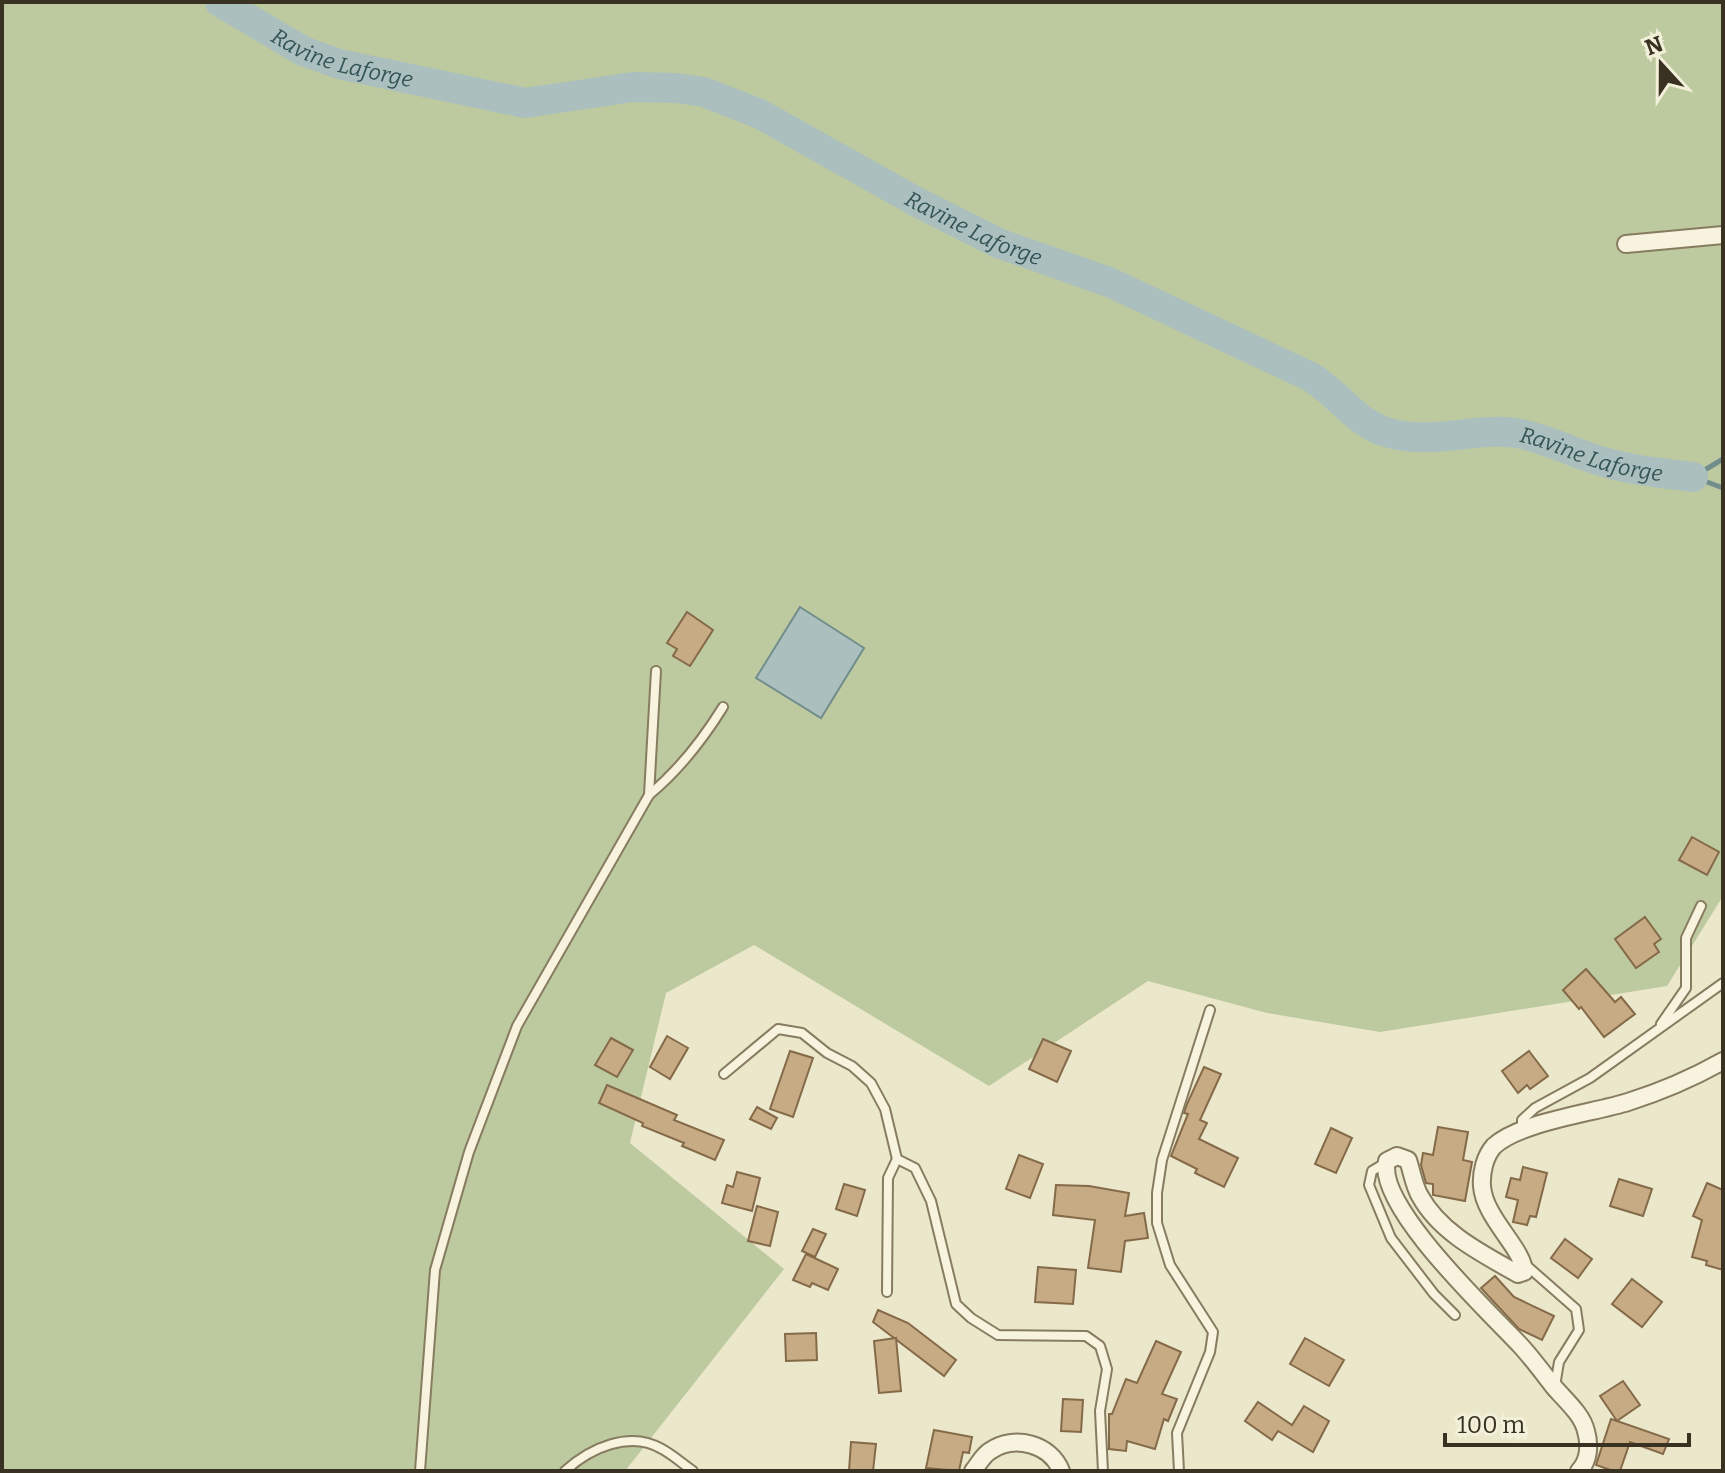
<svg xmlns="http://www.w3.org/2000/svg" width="1725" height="1473" font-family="Bitter,serif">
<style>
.green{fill:#bdc99f}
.water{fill:#abc0be;stroke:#728e8c;stroke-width:2}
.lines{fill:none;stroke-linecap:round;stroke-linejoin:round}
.stream{stroke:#728e8c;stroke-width:5}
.river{stroke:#abc0be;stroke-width:30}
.building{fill:#c6ab84;stroke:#846a48;stroke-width:2}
.lane-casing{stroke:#877c60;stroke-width:12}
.street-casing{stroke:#877c60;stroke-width:20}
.lane{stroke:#f7f3de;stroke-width:8}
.street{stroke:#f7f3de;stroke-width:16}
.labels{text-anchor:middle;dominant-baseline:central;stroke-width:6;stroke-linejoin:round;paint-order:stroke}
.water-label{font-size:22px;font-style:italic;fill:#335357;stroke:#f3f0da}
</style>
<rect width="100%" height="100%" fill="#ebe7cb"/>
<path class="green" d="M 2,2 L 1723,2 L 1723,896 L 1667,986 L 1380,1032 L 1267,1013 L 1148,981 L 989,1086 L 754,945 L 666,993 L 630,1143 L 784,1269 L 625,1471 L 2,1471 Z"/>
<path class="water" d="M 800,607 L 864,648 L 821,718 L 756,678 Z"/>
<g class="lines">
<g class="stream">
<path d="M 1693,477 L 1723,459"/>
<path d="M 1694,477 L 1723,488"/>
</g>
<path class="river" id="s1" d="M 220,2 L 303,51 L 339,64 L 525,103 L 633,87 L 676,88 L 704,92 L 760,114 L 915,201 L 998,243 L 1109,282 L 1311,377 C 1337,393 1356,422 1383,431 C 1427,447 1473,427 1516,433 C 1542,437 1572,452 1597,460 C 1628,470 1661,473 1693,477"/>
</g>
<g class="building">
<path d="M 687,612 L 713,630 L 690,666 L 673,656 L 677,649 L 667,643 Z"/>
<path d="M 1692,837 L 1719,852 L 1707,875 L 1679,860 Z"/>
<path d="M 1645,917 L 1661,939 L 1654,944 L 1659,952 L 1636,968 L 1615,939 Z"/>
<path d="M 1586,969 L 1615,1002 L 1621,997 L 1635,1014 L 1604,1037 L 1581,1007 L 1579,1009 L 1563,990 Z"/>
<path d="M 667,1036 L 688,1048 L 670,1079 L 650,1067 Z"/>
<path d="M 611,1038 L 633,1050 L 617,1077 L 595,1065 Z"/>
<path d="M 1043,1039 L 1071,1051 L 1057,1082 L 1029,1069 Z"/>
<path d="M 790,1051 L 813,1058 L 793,1117 L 770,1109 Z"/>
<path d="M 1529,1051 L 1548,1076 L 1530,1089 L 1527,1085 L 1518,1093 L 1502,1071 Z"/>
<path d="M 1204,1067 L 1221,1074 L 1200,1120 L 1207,1123 L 1199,1139 L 1238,1158 L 1224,1187 L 1195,1173 L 1197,1169 L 1171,1156 L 1188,1114 L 1184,1113 L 1187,1104 Z"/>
<path d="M 607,1085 L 677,1115 L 674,1120 L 724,1140 L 715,1160 L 682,1146 L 684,1143 L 642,1126 L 643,1123 L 599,1103 Z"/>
<path d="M 757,1107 L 777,1118 L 771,1129 L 750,1119 Z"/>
<path d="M 1438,1127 L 1468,1132 L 1463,1160 L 1472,1162 L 1465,1201 L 1433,1195 L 1433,1184 L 1426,1183 L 1421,1165 L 1423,1153 L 1433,1155 Z"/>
<path d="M 1331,1128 L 1352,1138 L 1336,1173 L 1315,1164 Z"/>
<path d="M 1019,1155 L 1043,1164 L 1030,1198 L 1006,1189 Z"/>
<path d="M 1523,1167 L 1547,1173 L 1536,1217 L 1530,1216 L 1527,1225 L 1513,1222 L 1518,1200 L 1506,1197 L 1511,1178 L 1520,1180 Z"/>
<path d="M 737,1172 L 760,1178 L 752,1211 L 722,1203 L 727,1185 L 733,1187 Z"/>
<path d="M 1619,1179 L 1652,1189 L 1643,1216 L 1610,1206 Z"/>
<path d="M 1707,1183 L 1723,1190 L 1723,1270 L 1706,1265 L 1707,1261 L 1692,1257 L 1702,1220 L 1693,1216 Z"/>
<path d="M 844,1184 L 865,1190 L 857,1216 L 836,1209 Z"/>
<path d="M 1056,1185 L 1089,1186 L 1129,1193 L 1125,1216 L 1144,1213 L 1148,1238 L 1125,1241 L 1121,1272 L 1088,1268 L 1095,1220 L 1053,1215 Z"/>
<path d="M 757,1206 L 778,1212 L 770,1246 L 748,1241 Z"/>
<path d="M 813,1229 L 826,1234 L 815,1257 L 802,1251 Z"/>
<path d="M 1565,1239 L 1592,1259 L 1578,1278 L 1551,1258 Z"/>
<path d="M 806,1254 L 838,1269 L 828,1290 L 812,1283 L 810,1287 L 793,1280 Z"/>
<path d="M 1038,1267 L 1076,1270 L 1073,1304 L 1035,1302 Z"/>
<path d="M 1495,1276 L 1514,1297 L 1554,1316 L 1542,1340 L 1519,1329 L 1481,1288 Z"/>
<path d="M 1632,1279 L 1662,1302 L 1642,1327 L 1612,1304 Z"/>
<path d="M 878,1310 L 908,1323 L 956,1360 L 944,1376 L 873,1322 Z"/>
<path d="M 816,1333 L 817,1360 L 786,1361 L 785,1334 Z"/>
<path d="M 896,1338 L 901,1391 L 879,1393 L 874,1341 Z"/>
<path d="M 1305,1338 L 1344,1360 L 1329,1386 L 1290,1364 Z"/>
<path d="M 1156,1341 L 1181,1352 L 1162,1394 L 1177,1399 L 1168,1421 L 1164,1419 L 1155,1449 L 1127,1441 L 1126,1451 L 1109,1449 L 1109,1414 L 1112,1414 L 1126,1379 L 1137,1383 Z"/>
<path d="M 1623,1381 L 1640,1405 L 1617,1421 L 1669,1439 L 1663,1454 L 1630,1442 L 1620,1471 L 1613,1471 L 1596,1465 L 1611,1419 L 1617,1421 L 1600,1396 Z"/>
<path d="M 1063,1399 L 1083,1400 L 1081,1432 L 1061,1431 Z"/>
<path d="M 1258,1402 L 1292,1425 L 1304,1406 L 1329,1421 L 1313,1452 L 1278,1431 L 1272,1440 L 1245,1421 Z"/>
<path d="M 934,1430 L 972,1437 L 969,1453 L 963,1452 L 959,1471 L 926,1468 Z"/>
<path d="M 851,1442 L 876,1444 L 873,1471 L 849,1471 Z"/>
</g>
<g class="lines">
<g class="lane-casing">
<g id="lane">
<path d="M 649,795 L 656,671"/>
<path d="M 1661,1024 L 1686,988 L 1686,938 L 1701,906"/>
<path d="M 724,1074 L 778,1029 L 802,1033 L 827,1053 L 852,1066 L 871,1083 L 885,1109 L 897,1159"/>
<path d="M 1522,1129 L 1522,1120 L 1535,1108 L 1590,1078 L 1723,983"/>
<path d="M 1387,1162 L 1372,1171 L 1369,1185 L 1391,1238 L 1434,1294 L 1455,1315"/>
<path d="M 1526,1265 L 1576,1309 L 1579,1330 L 1559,1362 L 1555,1386"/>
<path d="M 887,1292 L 888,1178 L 897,1159 L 915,1168 L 931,1201 L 956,1304 L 971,1318 L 998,1335 L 1086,1336 L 1100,1346 L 1107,1369 L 1100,1411 L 1103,1471"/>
<path d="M 420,1471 L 435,1270 L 469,1152 L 517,1026 L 649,795 C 679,770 702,741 723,707"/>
<path d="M 565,1471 C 590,1448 630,1430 662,1449 C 673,1455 683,1464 693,1471"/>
<path d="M 1179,1471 L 1177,1433 L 1210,1352 L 1213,1332 L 1170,1265 L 1157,1223 L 1157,1193 L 1162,1160 L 1210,1010"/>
</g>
</g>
<g class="street-casing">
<g id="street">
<path d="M 1626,244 L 1723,235"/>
<path d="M 973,1471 C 978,1465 983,1455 990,1451 C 1014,1434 1051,1444 1061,1471"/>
<path d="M 1579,1471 C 1589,1461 1590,1445 1586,1431 C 1582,1414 1565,1400 1554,1387 C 1543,1373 1532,1358 1520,1345 C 1489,1312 1375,1205 1387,1161 L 1397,1156 L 1408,1160 C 1412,1172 1414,1186 1420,1196 C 1440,1233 1483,1254 1518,1274 L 1524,1272 C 1524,1249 1484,1218 1482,1186 C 1481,1172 1485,1156 1494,1146 C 1520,1122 1593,1113 1628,1102 C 1663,1091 1691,1079 1723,1061"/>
</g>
</g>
<use href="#lane" class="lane"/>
<use href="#street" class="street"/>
</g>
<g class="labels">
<g class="water-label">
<text stroke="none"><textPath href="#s1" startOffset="136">Ravine Laforge</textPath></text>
<text stroke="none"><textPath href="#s1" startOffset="808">Ravine Laforge</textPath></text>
<text stroke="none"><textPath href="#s1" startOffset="1480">Ravine Laforge</textPath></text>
</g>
</g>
<rect width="1725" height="1473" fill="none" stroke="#393122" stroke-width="8"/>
<g transform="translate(1661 64) rotate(339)" stroke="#f3f0da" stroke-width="6" paint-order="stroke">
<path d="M0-6L14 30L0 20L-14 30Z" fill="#393122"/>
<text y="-12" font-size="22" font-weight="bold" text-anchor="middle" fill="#393122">N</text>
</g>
<path d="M1445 1433v12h244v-12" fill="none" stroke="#393122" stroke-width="4"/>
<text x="1457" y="1433" font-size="24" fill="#393122" stroke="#f3f0da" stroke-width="6" paint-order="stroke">100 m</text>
</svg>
